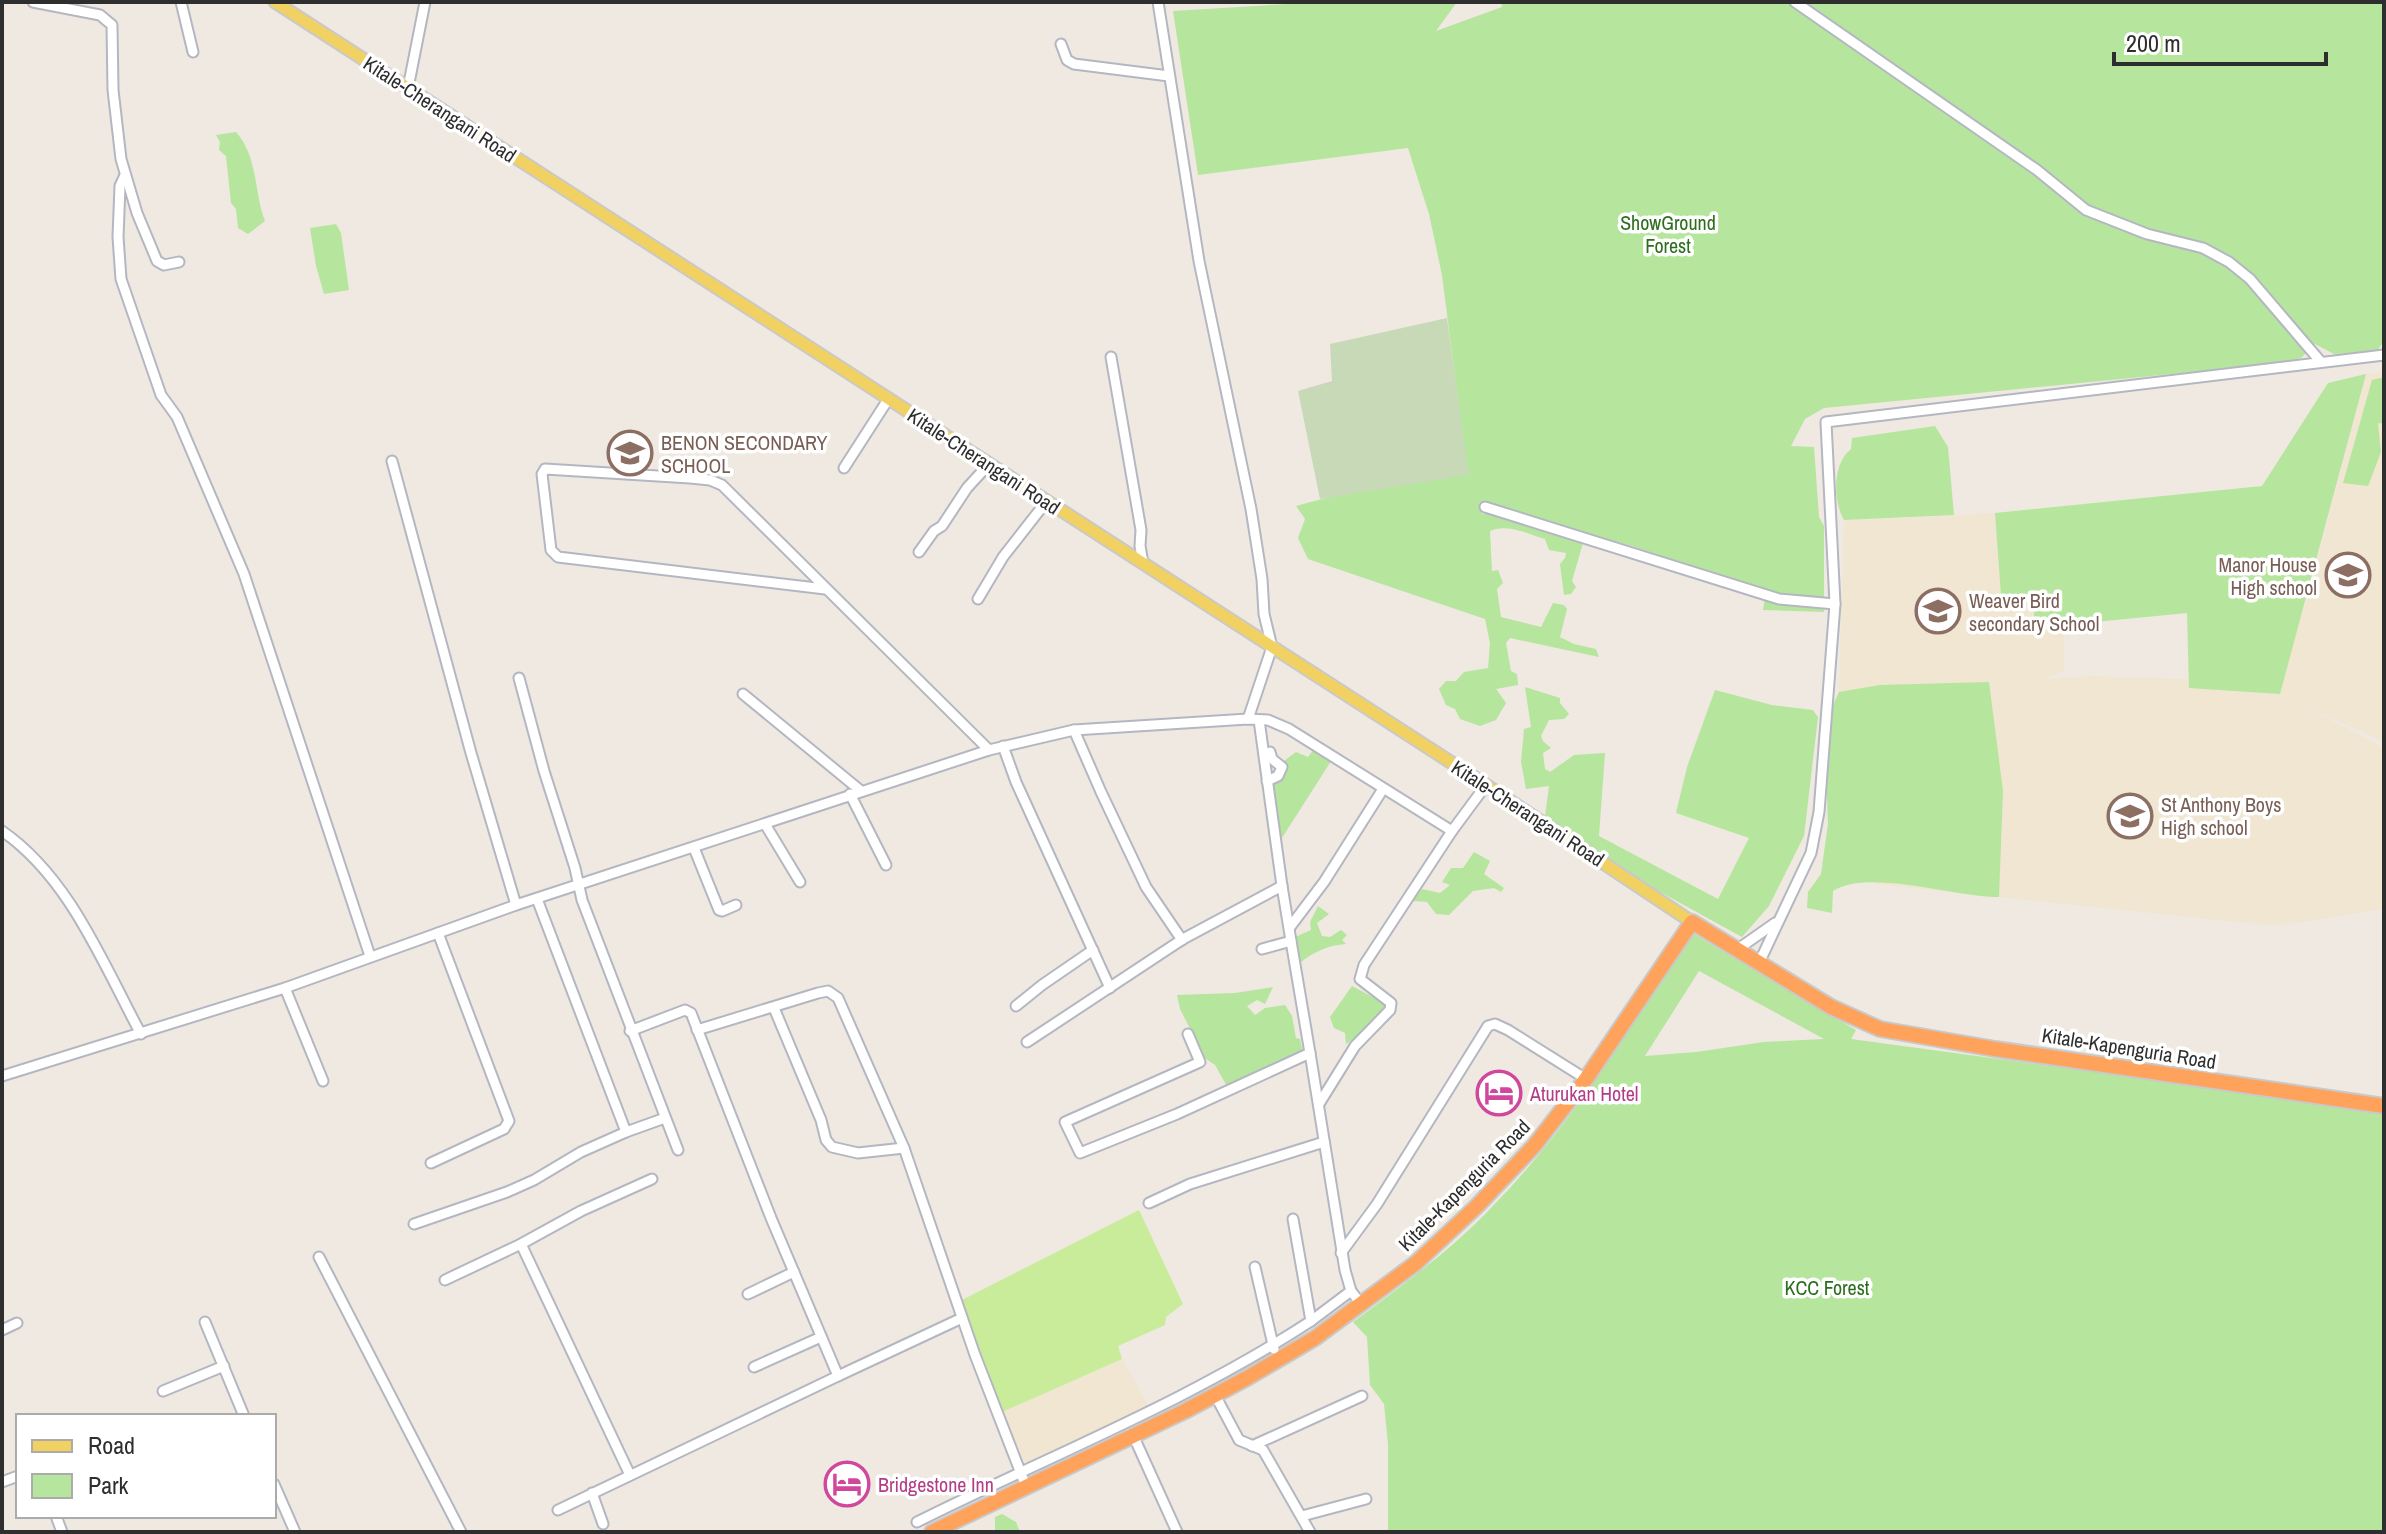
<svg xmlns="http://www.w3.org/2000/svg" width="2386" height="1534" font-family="'Archivo Narrow',sans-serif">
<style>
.education{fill:#f0e6d1}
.green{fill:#b6e59e;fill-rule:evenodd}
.cemetery{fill:#c8d9b8}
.pitch{fill:#c9ec9a}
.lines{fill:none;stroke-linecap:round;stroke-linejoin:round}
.minor-casing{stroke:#b4b7c1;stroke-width:13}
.major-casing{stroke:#c9c9c9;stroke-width:15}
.highway-casing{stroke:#c9c9c9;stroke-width:18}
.minor{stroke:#fff;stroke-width:9}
.major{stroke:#f2d163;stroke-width:11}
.highway{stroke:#ffa35c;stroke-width:14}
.labels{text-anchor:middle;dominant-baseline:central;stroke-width:7;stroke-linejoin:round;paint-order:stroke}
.street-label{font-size:20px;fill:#2e2e2e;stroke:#fff}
.park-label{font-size:20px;fill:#2c6e1b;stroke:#fff}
.education-label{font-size:20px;fill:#785e54;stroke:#fff;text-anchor:start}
.hotel-label{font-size:20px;fill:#b23c85;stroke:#fff;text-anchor:start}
</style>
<rect width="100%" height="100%" fill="#efe9e1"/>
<g class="education">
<path d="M 2384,371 L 2384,742 L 2305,706 L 2384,748 L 2384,909 L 2276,926 L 1875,884 L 1878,686 L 1839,692 L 1844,521 L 1995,513 L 2001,595 L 2034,597 L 2034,624 L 2064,625 L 2064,671 L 2042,680 L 2091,676 L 2182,679 L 2279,688 L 2308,596 L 2366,374 Z"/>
<path d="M 1122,1359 L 1149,1406 L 1027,1467 L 1000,1413 Z"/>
</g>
<g class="green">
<path d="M 1321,2 L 1457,2 L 1436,31 L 1502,7 L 1501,2 L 2384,2 L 2384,340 L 2377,352 L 2334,354 L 2315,344 L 2301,358 L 2284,363 L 1824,408 L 1805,419 L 1791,446 L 1814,447 L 1819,517 L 1824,526 L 1824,612 L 1763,610 L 1766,591 L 1635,547 L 1492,505 L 1481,505 L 1482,514 L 1496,514 L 1508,521 L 1583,543 L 1572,581 L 1576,587 L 1571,594 L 1564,595 L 1560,564 L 1565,558 L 1566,553 L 1549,550 L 1545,539 C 1528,534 1507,523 1490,531 L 1492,571 L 1498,570 L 1503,583 L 1497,589 L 1501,617 L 1541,627 L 1553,603 L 1564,605 L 1567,609 L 1560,637 L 1574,644 L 1596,649 L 1599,657 L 1510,638 L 1506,643 L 1511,671 L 1517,674 L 1518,685 L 1496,689 L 1506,703 L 1496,720 L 1480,726 L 1460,719 L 1455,709 L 1446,705 L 1439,689 L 1446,681 L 1456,681 L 1464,672 L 1488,668 L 1490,643 L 1485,619 L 1308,559 L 1298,538 L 1305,519 L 1296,506 L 1341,494 L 1464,447 L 1442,275 L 1429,214 L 1408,148 L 1198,175 L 1173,11 Z"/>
<path d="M 236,132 C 258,156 254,193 265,221 L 248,234 L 238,228 L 236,209 L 231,203 L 226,156 L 219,150 L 220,142 L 216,135 Z"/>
<path d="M 336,224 L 341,233 L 349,290 L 324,294 L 316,266 L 310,228 Z"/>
<path d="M 2366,374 L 2280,694 L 2189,688 L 2187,613 L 2064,625 L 2034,624 L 2034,598 L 2001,595 L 1995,513 L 2262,486 L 2328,383 Z"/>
<path d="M 2384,377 L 2384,424 L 2378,423 L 2381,452 L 2368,486 L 2343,483 L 2372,380 Z"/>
<path d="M 1935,426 L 1948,447 L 1954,515 L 1844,520 C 1833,501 1832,464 1851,449 L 1852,438 Z"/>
<path d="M 1989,682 L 2003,791 L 1999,897 C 1954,897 1868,868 1833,891 L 1832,913 L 1807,908 L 1808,892 L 1821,874 L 1828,824 L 1826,772 L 1829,714 L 1839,692 L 1880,685 Z"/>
<path d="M 1525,687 L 1560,698 L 1560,703 L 1569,714 L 1564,719 L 1549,720 L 1541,736 L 1543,741 L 1551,748 L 1543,753 L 1545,769 L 1550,772 L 1574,755 L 1605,753 L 1599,836 L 1718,899 L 1749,838 L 1676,813 L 1687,767 L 1715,690 L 1772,705 L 1813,710 L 1818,717 L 1804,836 L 1769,906 L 1742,937 L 1622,871 L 1545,816 L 1549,786 L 1526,789 L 1521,762 L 1524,729 L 1531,727 Z"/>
<path d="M 1314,749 L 1333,758 L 1280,841 L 1271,783 L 1287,768 L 1284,761 L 1296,752 L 1308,757 Z"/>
<path d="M 1474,852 L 1490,861 L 1484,874 L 1504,888 L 1501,892 L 1494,888 L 1473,891 L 1449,915 L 1436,914 L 1427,902 L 1413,901 L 1422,889 L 1440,893 L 1450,885 L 1442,882 L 1451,868 L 1463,868 Z"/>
<path d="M 1318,906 L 1329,914 L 1317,923 L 1322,936 L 1330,937 L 1341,930 L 1347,935 L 1342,940 L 1346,944 C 1329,945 1313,952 1300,963 L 1295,937 L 1311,930 L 1310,922 Z"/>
<path d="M 1692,933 L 1856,1030 L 1851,1039 L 2384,1111 L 2384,1532 L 1388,1532 L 1388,1444 L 1384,1404 L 1370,1385 L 1367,1337 L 1353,1322 C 1400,1287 1449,1252 1490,1209 C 1570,1128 1630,1028 1692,933 ZM 1699,971 L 1824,1039 L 1764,1042 L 1696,1052 L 1645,1056 Z"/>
<path d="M 1352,986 L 1384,1003 L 1385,1010 L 1363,1033 L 1346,1044 L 1345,1033 L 1334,1028 L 1330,1017 Z"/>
<path d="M 1273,987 L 1265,1004 L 1257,1000 L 1247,1006 L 1255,1015 L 1265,1008 L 1285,1005 L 1292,1016 L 1296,1038 L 1300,1039 L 1303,1052 L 1228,1088 L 1215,1065 L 1205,1058 L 1180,1009 L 1177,995 L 1235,993 Z"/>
<path d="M 1002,1514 L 1016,1522 L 1020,1532 L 995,1532 L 995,1517 Z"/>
</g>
<path class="cemetery" d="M 1447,318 L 1469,475 L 1320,499 L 1298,391 L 1332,381 L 1330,344 Z"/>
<path class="pitch" d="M 1139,1210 L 1183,1304 L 1166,1317 L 1165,1325 L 1118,1346 L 1122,1359 L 1000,1413 L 960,1301 Z"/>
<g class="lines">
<g class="minor-casing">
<g id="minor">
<path d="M 33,2 L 100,15 L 112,25 L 113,90 L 121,159 L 137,213 L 157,261 L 164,265 L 179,262"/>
<path d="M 181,2 L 193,52"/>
<path d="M 1158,2 L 1199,261 L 1251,509 L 1262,579 L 1264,614 L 1272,647 L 1248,719"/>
<path d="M 1795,2 L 2037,170 L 2086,210 L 2147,234 L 2203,248 L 2229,262 L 2250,279 L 2321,362"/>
<path d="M 1061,44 L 1067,60 L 1074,64 L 1169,76"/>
<path d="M 408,88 L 425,2"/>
<path d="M 125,175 L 120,186 L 118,237 L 121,279 L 161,395 L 177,417 L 244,574 L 370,956"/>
<path d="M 1111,357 L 1141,530 L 1140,546 L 1143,563"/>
<path d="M 392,461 L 471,753 L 516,905"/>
<path d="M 844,468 L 889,398"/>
<path d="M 1485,507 L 1779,599 L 1835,604"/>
<path d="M 919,552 L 934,531 L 942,526 L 967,488 L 989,464"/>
<path d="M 825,589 L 558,557 L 551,550 L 542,474 L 545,469 L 690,478 L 710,480 L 722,485 L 989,750"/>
<path d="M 978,599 L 1003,557 L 1046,502"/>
<path d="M 519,678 L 544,771 L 575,868 L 582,900 L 678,1150"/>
<path d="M 743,694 L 861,791"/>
<path d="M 1259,720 L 1282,886"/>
<path d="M 1074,730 L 1101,792 L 1146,887 L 1182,940"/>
<path d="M 1003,746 L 1016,782 L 1110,988"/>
<path d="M 1267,781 L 1278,776 L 1282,767 L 1272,759 L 1270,752"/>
<path d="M 850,794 L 886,865"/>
<path d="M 765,824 L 800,882"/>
<path d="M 2,831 C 70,878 103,964 141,1034"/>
<path d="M 694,848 L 719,910 L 722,911 L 736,905"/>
<path d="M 537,899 L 626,1132 L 665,1118"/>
<path d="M 1290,927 L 1324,882 L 1383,789"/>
<path d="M 1291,941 L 1310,1053"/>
<path d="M 1738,949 L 1775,923"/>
<path d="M 1759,963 L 1811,853 L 1819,812 L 1835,604 L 1826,422 L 2384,355"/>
<path d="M 285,988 L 323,1081"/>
<path d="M 1016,1006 L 1042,985 L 1093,950"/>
<path d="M 774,1008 L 821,1120 L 826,1140 L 832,1147 L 858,1153 L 904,1148"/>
<path d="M 697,1030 L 818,993 L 828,991 L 838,998 L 904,1148 L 975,1355 L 1027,1489"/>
<path d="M 1188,1034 L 1200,1062 L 1065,1122 L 1080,1153 L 1177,1114 L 1310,1053 L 1345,1270 L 1351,1291 L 1361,1304"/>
<path d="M 1027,1042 L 1183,939 L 1282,886 L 1291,941 L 1262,949"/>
<path d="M 2,1076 L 285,988 L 516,905 L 989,750 L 1074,730 L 1248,719 L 1268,720 L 1289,729 L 1452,831"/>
<path d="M 1319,1104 L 1355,1046 L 1390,1010 L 1391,1003 L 1360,979 L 1364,965 L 1452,831 L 1486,785"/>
<path d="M 431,1163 L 504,1129 L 509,1121 L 438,933"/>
<path d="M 1149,1203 L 1190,1184 L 1324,1142"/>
<path d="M 1293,1219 L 1311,1321 L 1351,1291"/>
<path d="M 414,1224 L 507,1192 L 534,1180 L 581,1152 L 626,1132"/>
<path d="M 1341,1253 L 1377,1204 L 1488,1026 L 1495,1024 L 1508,1030 L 1586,1079"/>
<path d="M 319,1257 L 461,1532"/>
<path d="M 1255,1267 L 1274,1349"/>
<path d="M 445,1280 L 521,1244"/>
<path d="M 748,1294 L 794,1272"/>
<path d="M 205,1322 L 244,1416"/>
<path d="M 2,1330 L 17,1323"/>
<path d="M 754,1367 L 821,1337"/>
<path d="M 838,1376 L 962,1318"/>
<path d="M 163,1391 L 224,1366"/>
<path d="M 1215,1395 L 1239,1440 L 1263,1450 L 1310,1532"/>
<path d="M 1133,1435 L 1177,1532"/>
<path d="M 1252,1446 L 1362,1396"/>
<path d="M 630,1475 L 521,1244 L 581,1211 L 652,1179"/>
<path d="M 2,1482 L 18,1476"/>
<path d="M 274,1484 L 295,1532"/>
<path d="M 592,1493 L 603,1524"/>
<path d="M 558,1510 L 838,1376 L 771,1218 L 691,1013 L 685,1010 L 630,1031"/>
<path d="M 56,1516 L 62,1532"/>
<path d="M 1302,1516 L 1366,1499"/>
<path d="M 917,1522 C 1049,1456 1187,1402 1311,1321"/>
</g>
</g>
<g class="major-casing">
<path id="major" d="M 275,2 L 1486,785 L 1692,922"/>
</g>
<g class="highway-casing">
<path id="highway" d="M 932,1532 L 1185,1411 L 1247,1378 L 1315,1338 L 1416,1263 L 1477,1206 L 1534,1146 L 1586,1079 L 1692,922 L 1831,1007 L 1880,1029 L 1995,1049 L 2384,1106"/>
</g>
<use href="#minor" class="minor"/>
<use href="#major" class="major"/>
<use href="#highway" class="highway"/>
</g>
<defs>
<g id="school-ring" transform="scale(2.3)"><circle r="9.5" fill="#fff" stroke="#8d6e63" stroke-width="1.5"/><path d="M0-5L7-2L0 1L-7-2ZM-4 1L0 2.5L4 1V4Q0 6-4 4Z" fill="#8d6e63"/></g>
<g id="hotel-ring" transform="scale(2.3)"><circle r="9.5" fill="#fff" stroke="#d1479c" stroke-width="1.5"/><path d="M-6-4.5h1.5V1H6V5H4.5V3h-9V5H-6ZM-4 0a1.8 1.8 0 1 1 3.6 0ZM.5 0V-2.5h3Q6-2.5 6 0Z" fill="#d1479c"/></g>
</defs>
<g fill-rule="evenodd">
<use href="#school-ring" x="630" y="453"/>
<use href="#school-ring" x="2348" y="575"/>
<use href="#school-ring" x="1938" y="611"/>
<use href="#school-ring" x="2130" y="816"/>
<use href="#hotel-ring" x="1499" y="1093"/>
<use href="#hotel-ring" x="847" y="1484"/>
</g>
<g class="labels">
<g class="street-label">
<text transform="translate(440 109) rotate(33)">Kitale-Cherangani Road</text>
<text transform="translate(984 461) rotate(33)">Kitale-Cherangani Road</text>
<text transform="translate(1528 813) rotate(33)">Kitale-Cherangani Road</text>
<text transform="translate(2129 1048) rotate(9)">Kitale-Kapenguria Road</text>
<text transform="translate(1464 1185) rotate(-45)">Kitale-Kapenguria Road</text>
</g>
<g class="park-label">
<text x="1668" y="222">ShowGround<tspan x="1668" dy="23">Forest</tspan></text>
<text x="1827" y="1287">KCC Forest</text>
</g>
<g class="education-label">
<text x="661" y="442">BENON SECONDARY<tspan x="661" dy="23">SCHOOL</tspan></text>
<text x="2317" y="564" text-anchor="end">Manor House<tspan x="2317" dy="23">High school</tspan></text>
<text x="1969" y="600">Weaver Bird<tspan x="1969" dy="23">secondary School</tspan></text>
<text x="2161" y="804">St Anthony Boys<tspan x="2161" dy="23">High school</tspan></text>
</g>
<g class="hotel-label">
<text x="1530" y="1093">Aturukan Hotel</text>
<text x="878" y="1484">Bridgestone Inn</text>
</g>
</g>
<rect width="2386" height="1534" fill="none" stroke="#2e2e2e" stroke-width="8"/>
<rect x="16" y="1414" width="260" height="104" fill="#ffffff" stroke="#ababab" stroke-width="2"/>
<rect x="32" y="1440" width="40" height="12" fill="#f2d163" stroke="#ababab" stroke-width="2"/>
<text x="88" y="1454" font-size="24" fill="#2e2e2e">Road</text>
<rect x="32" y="1474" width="40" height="24" fill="#b6e59e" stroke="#ababab" stroke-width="2"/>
<text x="88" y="1494" font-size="24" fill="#2e2e2e">Park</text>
<path d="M2114 52v12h212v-12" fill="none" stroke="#2e2e2e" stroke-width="4"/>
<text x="2126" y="52" font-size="24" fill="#2e2e2e" stroke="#ffffff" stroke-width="6" paint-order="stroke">200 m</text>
</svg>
